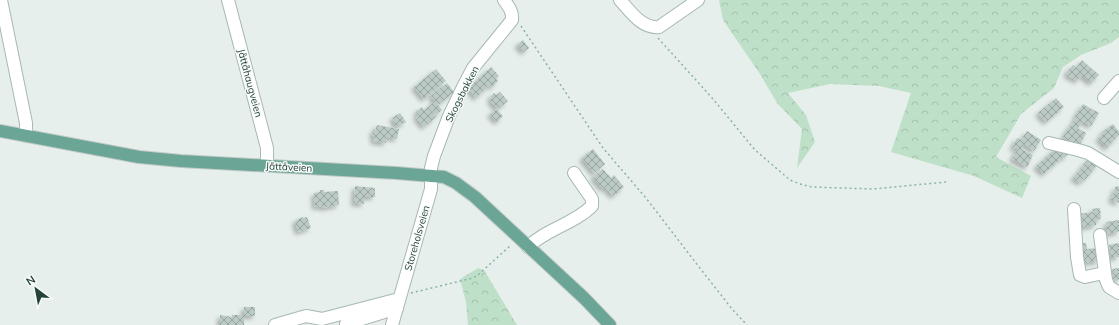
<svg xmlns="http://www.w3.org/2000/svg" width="1119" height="325" font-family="Mulish,sans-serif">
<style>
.forest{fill:url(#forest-crowns)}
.building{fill:url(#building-cross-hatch);filter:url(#shadow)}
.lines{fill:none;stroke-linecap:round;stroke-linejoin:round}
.minor-casing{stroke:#a8b8b2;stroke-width:14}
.major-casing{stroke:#c2cac8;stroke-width:14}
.path{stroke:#86b3a5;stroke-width:1.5;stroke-dasharray:2 3;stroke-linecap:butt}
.minor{stroke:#fff;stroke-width:12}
.major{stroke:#6aa596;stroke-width:12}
.labels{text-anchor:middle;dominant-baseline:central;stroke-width:3;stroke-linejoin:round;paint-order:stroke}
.street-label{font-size:10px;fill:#24423a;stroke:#f7fbf9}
</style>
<defs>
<pattern id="forest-crowns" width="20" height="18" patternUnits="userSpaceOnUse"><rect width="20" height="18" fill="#bfe0c8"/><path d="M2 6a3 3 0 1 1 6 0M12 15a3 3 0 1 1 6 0" fill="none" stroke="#a4c1ad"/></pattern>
<pattern id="building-cross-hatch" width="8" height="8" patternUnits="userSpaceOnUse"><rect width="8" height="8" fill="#bbcac4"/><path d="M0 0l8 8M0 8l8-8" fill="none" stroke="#98a6a0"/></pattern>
<filter id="shadow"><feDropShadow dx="-3" dy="3" stdDeviation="2" flood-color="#0004"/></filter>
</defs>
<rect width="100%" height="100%" fill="#e6efeb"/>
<g class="forest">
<path d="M 719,0 L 1119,0 L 1119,37 L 1111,43 L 1081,55 L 1063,67 L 1054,88 L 1021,114 L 996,157 L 1031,176 L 1022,198 L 974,176 L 891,152 L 911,93 L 879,86 L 830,84 L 788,93 L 806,115 L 815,142 L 797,168 L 802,129 L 777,103 L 760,74 L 723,20 Z"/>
<path d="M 478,268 L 484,270 L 517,325 L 468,325 L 466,302 L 460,279 Z"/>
</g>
<g class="building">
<path d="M 523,40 L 529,48 L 524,52 L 517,45 Z"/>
<path d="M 1082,60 L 1099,75 L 1091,83 L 1082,75 L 1077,81 L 1072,77 L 1071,78 L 1066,73 L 1073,65 L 1076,68 Z"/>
<path d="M 491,67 L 499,76 L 496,79 L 498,81 L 492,87 L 490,85 L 476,98 L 468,88 Z"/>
<path d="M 436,69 L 446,81 L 424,99 L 414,87 Z"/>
<path d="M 447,83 L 454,92 L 438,105 L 442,110 L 436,115 L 428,107 L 435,101 L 431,96 Z"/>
<path d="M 500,92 L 508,101 L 498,109 L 490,101 L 492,99 L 490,97 L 494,93 L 496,95 Z"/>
<path d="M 1056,98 L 1064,107 L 1046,122 L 1038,113 Z"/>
<path d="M 1083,104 L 1099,113 L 1091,126 L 1083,121 L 1078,128 L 1086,133 L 1079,147 L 1063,137 L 1071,124 L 1072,125 L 1076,117 L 1075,117 Z"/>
<path d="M 422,107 L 424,110 L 428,107 L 436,117 L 424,127 L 416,117 L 419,115 L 416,112 Z"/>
<path d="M 496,109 L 503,116 L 497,122 L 490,114 Z"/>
<path d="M 400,113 L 406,122 L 397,127 L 392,118 Z"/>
<path d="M 1113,124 L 1119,132 L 1119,135 L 1107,148 L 1098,138 L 1103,134 L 1102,132 Z"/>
<path d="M 377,125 L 399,129 L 397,139 L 387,137 L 386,143 L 373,141 L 374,136 L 372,135 L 373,130 L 375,131 Z"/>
<path d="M 1027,131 L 1041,140 L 1034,151 L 1024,144 L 1021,149 L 1033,155 L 1027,167 L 1012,159 L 1018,148 L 1015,147 L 1014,149 L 1012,148 L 1017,138 L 1021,140 Z"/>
<path d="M 1056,148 L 1064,150 L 1068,155 L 1064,158 L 1063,157 L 1044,174 L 1036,166 Z"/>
<path d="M 593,149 L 605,164 L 594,173 L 582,158 Z"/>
<path d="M 1089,158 L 1098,164 L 1085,180 L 1083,179 L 1081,183 L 1073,178 Z"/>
<path d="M 603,169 L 611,178 L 614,175 L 624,187 L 613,196 L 605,187 L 603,189 L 593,177 Z"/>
<path d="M 355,186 L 375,188 L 375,197 L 364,197 L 364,204 L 354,203 Z"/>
<path d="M 1116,186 L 1119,187 L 1119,203 L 1111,200 Z"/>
<path d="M 320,190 L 324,190 L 324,192 L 338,191 L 339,205 L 322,208 L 322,206 L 315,207 L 314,193 L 320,192 Z"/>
<path d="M 1100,208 L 1101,219 L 1096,220 L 1096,225 L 1080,228 L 1078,214 L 1093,212 L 1092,209 Z"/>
<path d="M 302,217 L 303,218 L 307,217 L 311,228 L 298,232 L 295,221 Z"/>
<path d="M 1119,220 L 1119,232 L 1108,234 L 1106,222 Z"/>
<path d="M 1086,243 L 1087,249 L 1097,248 L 1099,261 L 1082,263 L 1078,244 Z"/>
<path d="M 1119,243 L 1119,257 L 1111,258 L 1109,245 Z"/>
<path d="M 1119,268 L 1119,280 L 1116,281 L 1113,279 L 1112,269 Z"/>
<rect x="244" y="307" width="11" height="9"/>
<path d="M 220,315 L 232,317 L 232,315 L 244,315 L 244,325 L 220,325 Z"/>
</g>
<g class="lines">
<g class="minor-casing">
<g id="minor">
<path d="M 1,0 L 26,123 L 26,136"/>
<path d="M 228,0 L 267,148 L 267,166"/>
<path d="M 620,0 C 630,11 642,29 659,27 L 698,0"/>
<path d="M 1104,98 L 1119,81"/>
<path d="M 1049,143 L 1078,150 L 1088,153 L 1119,172"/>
<path d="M 1074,209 L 1077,257 L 1080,275 L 1085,277 L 1104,273"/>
<path d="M 1100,235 L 1106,280 L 1109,287 L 1119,293"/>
<path d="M 528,247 C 546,229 574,224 592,206 L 592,199 L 574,173"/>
<path d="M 346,324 L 397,308"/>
<path d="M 275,325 L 306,316 L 322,319 L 399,299"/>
<path d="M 392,325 L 431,189 L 431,168 L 434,156 L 449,116 L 463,87 L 473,68 L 512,20 C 513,12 509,7 504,0"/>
</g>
</g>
<g class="major-casing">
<path id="major" d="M 0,131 L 139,157 L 181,161 L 396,173 L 444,177 L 456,183 L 475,197 L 584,298 L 610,325"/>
</g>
<g class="path">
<path d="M 521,26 L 603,148 L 646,198 L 699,267 L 732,309 L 747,325"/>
<path d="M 658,38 L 713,99 L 755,150 L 790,180 L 800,184 L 812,187 L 873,189 L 946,182"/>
<path d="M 411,293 L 473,278 L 478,275 L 511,245"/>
</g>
<use href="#minor" class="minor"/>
<use href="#major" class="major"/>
</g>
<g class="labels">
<g class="street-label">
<text transform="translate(250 83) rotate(75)">Jåttåhaugveien</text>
<text transform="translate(462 94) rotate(-63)">Skogsbakken</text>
<text transform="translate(289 167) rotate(3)">Jåttåveien</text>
<text transform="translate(417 238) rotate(-74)">Storeholsveien</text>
</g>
</g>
<g transform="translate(36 289) rotate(328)" stroke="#f7fbf9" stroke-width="3" paint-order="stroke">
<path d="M0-3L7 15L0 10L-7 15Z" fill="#24423a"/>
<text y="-6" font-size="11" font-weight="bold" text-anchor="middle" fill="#24423a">N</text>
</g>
</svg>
